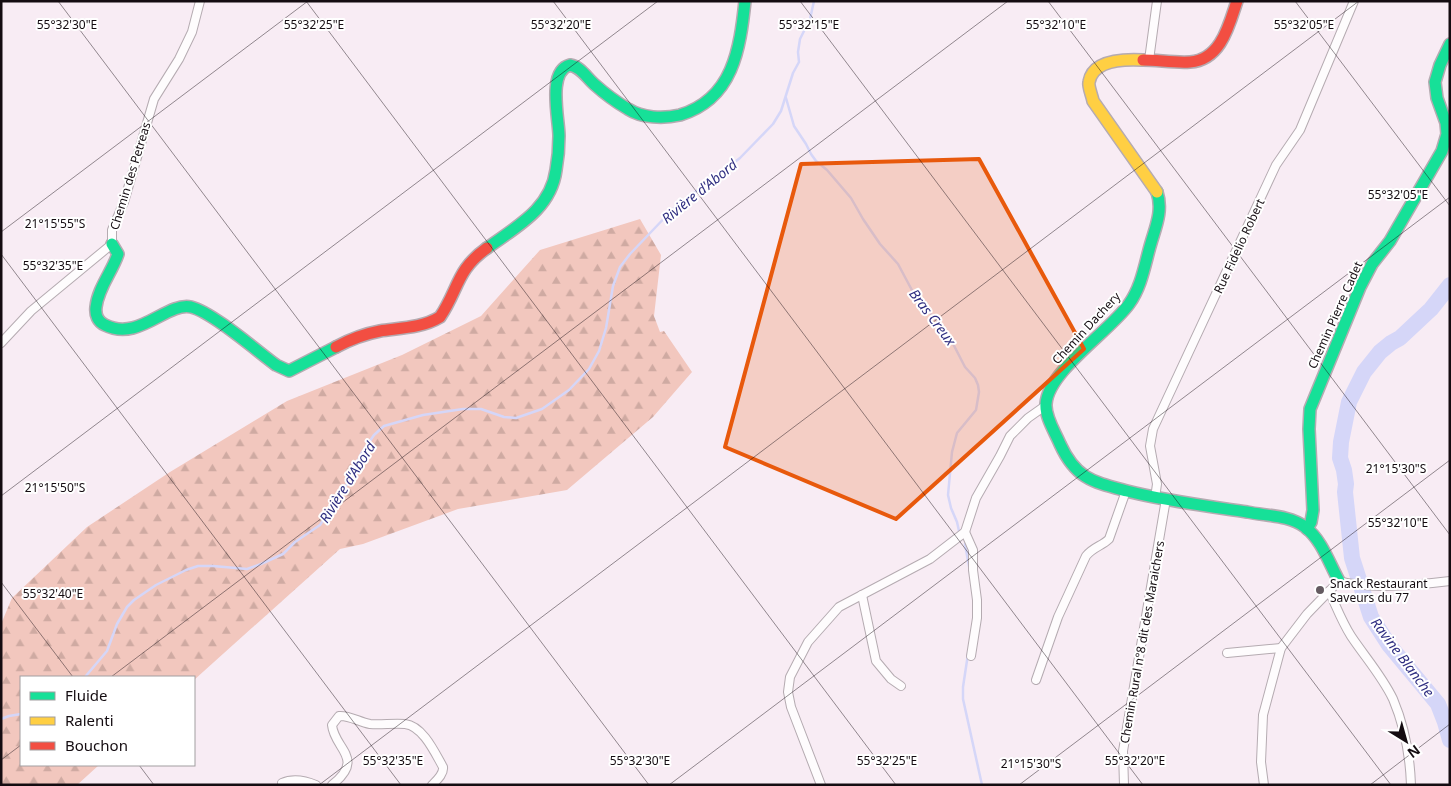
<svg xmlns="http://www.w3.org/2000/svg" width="1451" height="786" font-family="'Noto Sans',sans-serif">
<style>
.forest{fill:url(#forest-firs)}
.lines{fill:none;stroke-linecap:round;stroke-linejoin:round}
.stream{stroke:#d5d6f8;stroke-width:2.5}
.river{stroke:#d5d6f8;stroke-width:16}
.street-casing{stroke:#b5abb1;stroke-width:10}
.fast-casing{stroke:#b5abb1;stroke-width:14}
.slow-casing{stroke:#b5abb1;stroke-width:14}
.jam-casing{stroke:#b5abb1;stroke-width:14}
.street{stroke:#fefcfd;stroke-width:8}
.fast{stroke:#16e098;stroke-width:11}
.slow{stroke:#ffcf43;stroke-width:11}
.jam{stroke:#f24e42;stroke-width:11}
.marked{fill:#e8590c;fill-opacity:0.2;stroke:#e8590c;stroke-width:4;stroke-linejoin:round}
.ticks{fill:none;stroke:#140c11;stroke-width:1;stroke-opacity:0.45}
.poi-dot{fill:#645a60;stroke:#fff;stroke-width:2}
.labels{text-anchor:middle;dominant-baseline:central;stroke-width:4;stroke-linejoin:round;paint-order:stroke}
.street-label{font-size:12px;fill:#140c11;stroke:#fff}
.poi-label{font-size:12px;fill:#140c11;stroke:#fff;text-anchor:start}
.water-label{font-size:14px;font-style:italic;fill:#2f2e81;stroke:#fff}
.ticks-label{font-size:12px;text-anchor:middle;fill:#140c11;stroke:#fff;stroke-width:4;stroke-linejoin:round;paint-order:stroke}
</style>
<defs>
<pattern id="forest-firs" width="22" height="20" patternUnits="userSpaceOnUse" patternTransform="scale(1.25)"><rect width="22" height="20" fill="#f2c7be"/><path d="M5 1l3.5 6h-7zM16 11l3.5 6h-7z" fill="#cfaaa2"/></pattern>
</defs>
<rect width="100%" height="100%" fill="#f8ecf4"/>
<path class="forest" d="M 640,219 L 661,255 L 654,316 L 660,332 L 664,331 L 692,372 L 653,417 L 567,490 L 458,509 L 363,544 L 340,549 L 194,680 L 194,677 L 21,677 L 21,765 L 99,765 L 77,785 L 1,785 L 1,624 L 12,598 L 87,527 L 170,472 L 287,401 L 402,355 L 481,316 L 540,250 Z"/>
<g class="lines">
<g class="stream">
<path d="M 786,98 L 794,126 L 806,144 L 811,154 L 816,161 L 827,170 L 851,198 L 863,219 L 880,244 L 898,264 L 914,294 L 948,334 L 965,367 L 975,378 L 978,385 L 979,392 L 976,410 L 957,433 L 952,452 L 948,495 L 951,508 L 957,522 L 959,531"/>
<path d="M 965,544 L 970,572"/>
<path d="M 968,654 L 963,687 L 963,699 L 982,785"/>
<path d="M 85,677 L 107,651 L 117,624 L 127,607 L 134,600 L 156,585 L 186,570 L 198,566 L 213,566 L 247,569 L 261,564 L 283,554 L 295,542 L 320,525 L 343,492 L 361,454 L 374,435 L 384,426 L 423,415 L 463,409 L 481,409 L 504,417 L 516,418 L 542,409 L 569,390 L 589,369 L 599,351 L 606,328 L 613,286 L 620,267 L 630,254 L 673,209 L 740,158 L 773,124 L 781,111 L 793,73 L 799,62 L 798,52 L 800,39 L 810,19 L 814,1"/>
<path d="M 1,719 L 9,716 L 21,714"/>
</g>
<path class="river" d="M 1450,285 L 1431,309 L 1400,338 L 1391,343 L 1380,352 L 1364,372 L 1349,402 L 1341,442 L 1340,458 L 1344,470 L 1346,484 L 1345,492 L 1352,558 L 1371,617 L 1389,645 L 1438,704 L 1445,722 L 1450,740"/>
<g class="street-casing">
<g id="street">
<path d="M 1149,60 L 1157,1"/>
<path d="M 1,343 L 31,311 L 112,244 L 112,230 L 124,202 L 154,99 L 179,59 L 192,32 L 200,1"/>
<path d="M 1155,498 L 1157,484 L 1150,446 L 1153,429 L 1276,165 L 1300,130 L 1354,1"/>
<path d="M 965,532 L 973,550 L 973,570 L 977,600 L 977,618 L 971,656"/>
<path d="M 1329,591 C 1336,606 1342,622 1351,636 C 1365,657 1382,676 1393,699 C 1404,725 1410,756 1411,785"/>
<path d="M 862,595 L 876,661 L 891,679 L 901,686"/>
<path d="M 1227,653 L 1281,648"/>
<path d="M 1036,680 L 1058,617 L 1086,556 C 1093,547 1102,546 1109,539 L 1126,491"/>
<path d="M 282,783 C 293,778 304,780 316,785"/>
<path d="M 332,785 C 366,758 334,749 332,725 L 339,716 C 349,715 359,722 370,724 C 381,725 393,723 405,724 C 423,726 435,753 443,767 C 444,774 437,780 432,785"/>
<path d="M 821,785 L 791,707 L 788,692 L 790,677 L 808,642 L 839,607 L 930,559 L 965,532 L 976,498 L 1000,456 L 1010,436 L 1028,418 L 1045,406"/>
<path d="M 1124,785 L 1123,751 L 1166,499"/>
<path d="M 1264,785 L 1261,762 L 1263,715 L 1281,648 L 1307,614 L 1339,581 C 1369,590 1418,585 1450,581"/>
</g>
</g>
<g class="fast-casing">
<g id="fast">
<path d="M 1157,192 C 1163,210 1156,226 1151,243 C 1145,263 1142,286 1129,304 C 1110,331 1048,371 1046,404 C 1045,417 1055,432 1060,444 C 1076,479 1093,482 1127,491 C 1166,501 1207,506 1247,512 C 1266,516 1289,515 1305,527 C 1322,540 1329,563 1339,581"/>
<path d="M 112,244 L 118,254 C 112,272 98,288 96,307 C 95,315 98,322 105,325 C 139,342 166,302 191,307 C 212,312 257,351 276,365 L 289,371 L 336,347"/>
<path d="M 487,248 C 516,227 551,209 556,170 C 558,159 559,147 559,136 C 559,119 547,71 570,65 C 581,67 586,77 594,84 C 604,93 616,102 628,109 C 642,118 663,119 680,115 C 733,99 740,49 745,1"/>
<path d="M 1307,529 L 1311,522 L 1313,510 L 1309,429 L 1310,409 L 1360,287 L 1372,264 L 1390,241 L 1442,151 L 1447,134 L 1446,123 L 1437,98 L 1435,82 L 1440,65 L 1450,44"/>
</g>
</g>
<g class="slow-casing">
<path id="slow" d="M 1143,60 C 1125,59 1093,59 1089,82 C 1088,87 1092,95 1093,101 L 1157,192"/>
</g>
<g class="jam-casing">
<g id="jam">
<path d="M 1143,60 C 1158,60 1174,63 1190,62 C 1221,60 1229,25 1237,1"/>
<path d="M 336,347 C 349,340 364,334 380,331 C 400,328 422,328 440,317 C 459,289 456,270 487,248"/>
</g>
</g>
<use href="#street" class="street"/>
<use href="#fast" class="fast"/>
<use href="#slow" class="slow"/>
<use href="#jam" class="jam"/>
</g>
<path class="marked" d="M 979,159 L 1084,349 L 896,519 L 725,447 L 801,164 Z"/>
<path class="ticks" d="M 58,1 L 649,785M 306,1 L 896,785M 553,1 L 1143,785M 800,1 L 1391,785M 1048,1 L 1450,535M 1295,1 L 1450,206M 1,232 L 308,1M 1,254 L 401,785M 1,496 L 658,1M 1,582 L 73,677M 111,677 L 1008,1M 1,760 L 21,745M 139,765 L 154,785M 319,785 L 1359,1M 669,785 L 1450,197M 1019,785 L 1450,460M 1370,785 L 1450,724"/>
<circle class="poi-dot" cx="1320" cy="590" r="5"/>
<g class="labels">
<g class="street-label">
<text transform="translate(130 176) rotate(-73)">Chemin des Petreas</text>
<text transform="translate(1239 246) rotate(-65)">Rue Fidelio Robert</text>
<text transform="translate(1335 315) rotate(-66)">Chemin Pierre Cadet</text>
<text transform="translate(1086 328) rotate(-47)">Chemin Dachery</text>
<text transform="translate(1142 642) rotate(-80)">Chemin Rural n°8 dit des Maraichers</text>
</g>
<g class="poi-label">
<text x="1330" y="583">Snack Restaurant<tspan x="1330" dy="14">Saveurs du 77</tspan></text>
</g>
<g class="water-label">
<text transform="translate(699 191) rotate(-39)">Rivière d'Abord</text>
<text transform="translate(933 317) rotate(53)">Bras Creux</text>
<text transform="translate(347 482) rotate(-58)">Rivière d'Abord</text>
<text transform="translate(1403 657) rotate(53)">Ravine Blanche</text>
</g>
</g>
<g class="ticks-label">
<text x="67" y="29">55°32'30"E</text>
<text x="314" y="29">55°32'25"E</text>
<text x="561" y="29">55°32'20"E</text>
<text x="809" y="29">55°32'15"E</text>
<text x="1056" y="29">55°32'10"E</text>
<text x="1304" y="29">55°32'05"E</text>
<text x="1398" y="199">55°32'05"E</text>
<text x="55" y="228">21°15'55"S</text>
<text x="53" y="270">55°32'35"E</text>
<text x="1396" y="473">21°15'30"S</text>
<text x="55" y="492">21°15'50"S</text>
<text x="1398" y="527">55°32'10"E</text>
<text x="53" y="598">55°32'40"E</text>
<text x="393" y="765">55°32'35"E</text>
<text x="640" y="765">55°32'30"E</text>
<text x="887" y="765">55°32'25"E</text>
<text x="1135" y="765">55°32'20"E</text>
<text x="1031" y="768">21°15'30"S</text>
</g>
<rect width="1451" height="786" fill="none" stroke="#140c11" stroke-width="5"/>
<rect x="20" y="676" width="175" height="90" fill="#ffffff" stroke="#a19ea0"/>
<rect x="30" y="692" width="25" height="8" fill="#16e098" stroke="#a19ea0"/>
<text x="65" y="701" font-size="15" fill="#140c11">Fluide</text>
<rect x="30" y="717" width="25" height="8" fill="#ffcf43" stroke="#a19ea0"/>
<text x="65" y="726" font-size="15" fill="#140c11">Ralenti</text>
<rect x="30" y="742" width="25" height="8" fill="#f24e42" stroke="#a19ea0"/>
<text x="65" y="751" font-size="15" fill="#140c11">Bouchon</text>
<g transform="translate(1406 741) rotate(143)" stroke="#ffffff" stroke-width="4" paint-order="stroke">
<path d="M0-4L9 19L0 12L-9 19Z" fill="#140c11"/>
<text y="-8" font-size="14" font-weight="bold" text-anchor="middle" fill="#140c11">N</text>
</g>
</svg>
